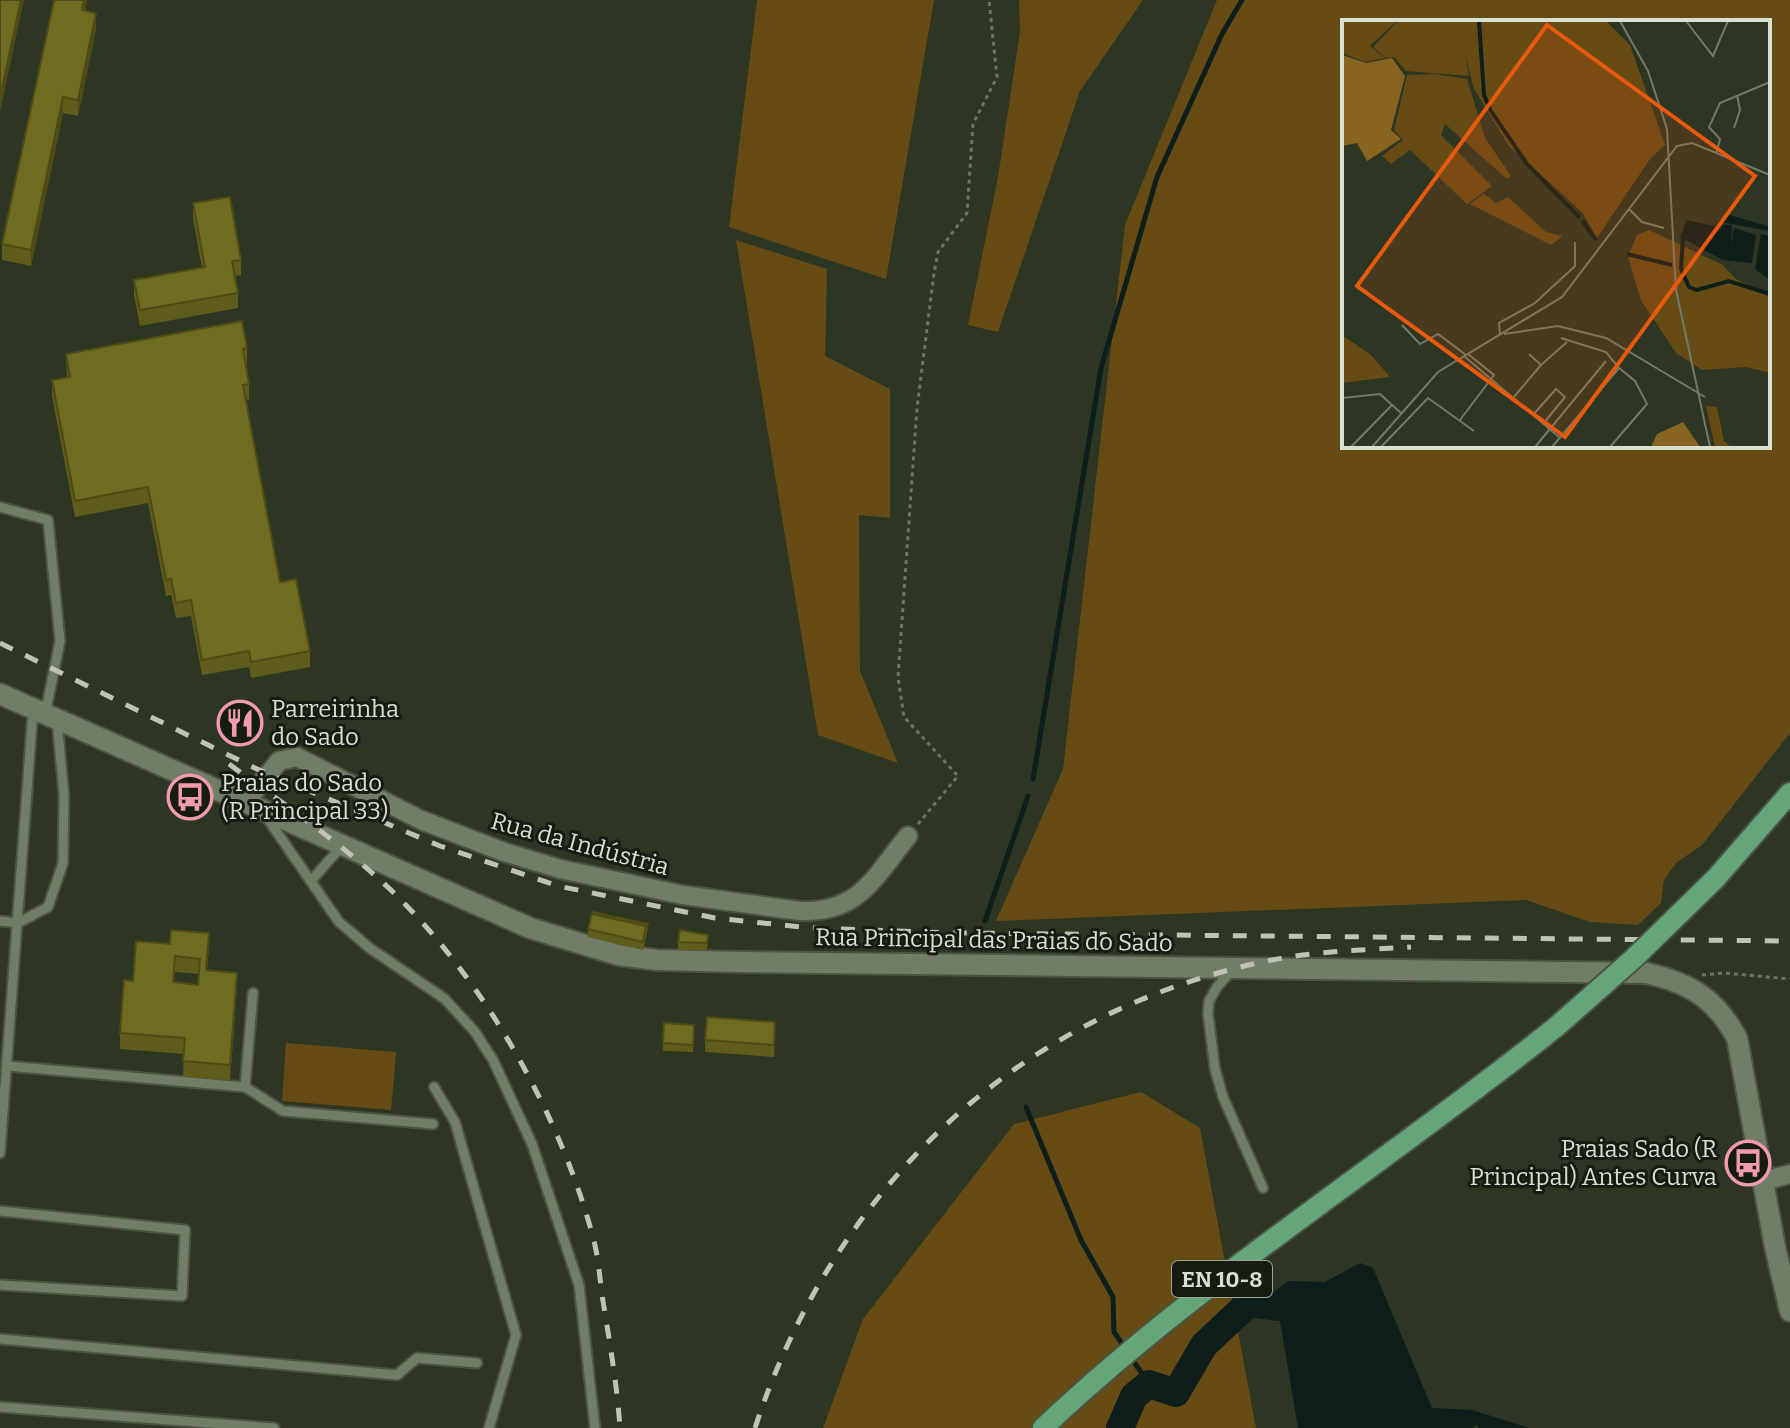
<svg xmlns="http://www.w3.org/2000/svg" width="1790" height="1428" font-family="Bitter,serif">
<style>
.green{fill:#674b14;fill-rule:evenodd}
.water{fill:#0d1e1b}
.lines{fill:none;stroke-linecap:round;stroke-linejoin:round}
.stream{stroke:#0d1e1b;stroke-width:5}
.river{stroke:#0d1e1b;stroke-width:28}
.service-casing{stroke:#4b5443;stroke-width:13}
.minor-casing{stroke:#4b5443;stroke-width:22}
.tertiary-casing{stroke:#4b5443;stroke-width:24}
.primary-casing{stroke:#4b5443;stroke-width:24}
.path{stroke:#6b7464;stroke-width:3;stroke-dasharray:4 4;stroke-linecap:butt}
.service{stroke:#717d67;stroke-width:9}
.minor{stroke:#717d67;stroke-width:18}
.tertiary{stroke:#717d67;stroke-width:20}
.primary{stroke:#65a57a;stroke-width:20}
.rail{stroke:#bcc4b6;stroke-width:5;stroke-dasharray:14 14;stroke-linecap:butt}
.primary-bridge-casing{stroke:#4b5443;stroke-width:24;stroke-linecap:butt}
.primary-bridge{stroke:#65a57a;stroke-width:20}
.wall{fill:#5f5c1c;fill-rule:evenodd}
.shaded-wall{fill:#4e4b16}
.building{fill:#6f6b20;stroke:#4e4b16;stroke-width:2;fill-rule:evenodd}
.labels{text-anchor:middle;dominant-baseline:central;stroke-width:6;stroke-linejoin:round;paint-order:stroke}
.shield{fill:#171c13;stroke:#9ea499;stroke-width:2}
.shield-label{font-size:22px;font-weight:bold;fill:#d8dfd2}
.poi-label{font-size:24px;fill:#d8dfd2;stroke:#171c13;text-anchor:start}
.street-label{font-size:24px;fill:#d8dfd2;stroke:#171c13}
.inset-river{fill:none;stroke:#0d1e1b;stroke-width:4}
.inset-road{fill:none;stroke:#717a69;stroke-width:2}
.view{fill:#e8590c;fill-opacity:0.15;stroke:#e8590c;stroke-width:4}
.inset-edge{fill:none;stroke:#d8dfd2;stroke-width:4}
</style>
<rect width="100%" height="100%" fill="#2c3623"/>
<g class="green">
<path d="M 757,0 L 934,0 L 886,279 L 729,227 Z"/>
<path d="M 1019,0 L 1143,0 L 1080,91 L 998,332 L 968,325 L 998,177 L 1020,32 Z"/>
<path d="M 1217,0 L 1790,0 L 1790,733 L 1702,845 L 1676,863 L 1664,880 L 1661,903 L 1638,925 L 1590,922 L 1526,900 L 996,921 L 1063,769 L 1125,225 ZM 1344,22 L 1768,22 L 1768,446 L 1344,446 Z"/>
<path d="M 736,240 L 827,269 L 825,356 L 890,389 L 890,518 L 859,515 L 860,671 L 898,763 L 818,735 Z"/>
<path d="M 286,1043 L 396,1052 L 391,1110 L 282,1101 Z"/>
<path d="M 1141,1092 L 1200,1128 L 1256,1428 L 823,1428 L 863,1319 L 1014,1124 Z"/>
</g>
<path class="water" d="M 1360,1263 L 1373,1268 L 1432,1408 L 1472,1410 L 1529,1428 L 1479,1428 L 1477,1425 L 1471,1428 L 1298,1428 L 1275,1291 L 1288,1281 L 1325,1282 Z"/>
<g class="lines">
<g class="stream">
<path d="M 1033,779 L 1101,368 L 1157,177 L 1222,34 L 1242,0"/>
<path d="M 985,921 L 1028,796"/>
<path d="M 1026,1107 L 1081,1240 L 1113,1297 L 1114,1332 L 1125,1348"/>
<path d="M 1130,1356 L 1149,1384"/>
</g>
<path class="river" d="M 1120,1428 L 1134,1396 L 1149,1384 L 1176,1393 L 1204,1345 L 1249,1303 L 1278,1307"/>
<g class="service-casing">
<g id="service">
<path d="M 0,507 L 48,520 L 60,641 L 45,715"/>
<path d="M 265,815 L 339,922 L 371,949 L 445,999 L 475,1032 L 493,1060 L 532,1144 L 579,1285 L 595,1428"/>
<path d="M 311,881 L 341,847"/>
<path d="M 0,921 L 18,923 L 48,907 L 63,863 L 64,795 L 57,721"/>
<path d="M 1233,969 L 1217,987 L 1209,1001 L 1208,1014 L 1215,1069 L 1223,1097 L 1263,1188"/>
<path d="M 253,993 L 245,1087 L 283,1111 L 433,1124"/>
<path d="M 7,1066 L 245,1087"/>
<path d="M 434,1087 L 455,1122 L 516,1335 L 489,1428"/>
<path d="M 0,1153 L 33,710"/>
<path d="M 0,1211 L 185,1230 L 182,1296 L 0,1285"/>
<path d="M 0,1339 L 397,1375 L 417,1358 L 477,1363"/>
<path d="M 0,1407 L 274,1428"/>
</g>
</g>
<g class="minor-casing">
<g id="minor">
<path d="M 245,803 L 279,761 L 297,757 L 421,820 L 504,852 L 560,869 L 683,895 L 800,911 C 860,913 874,877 908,836"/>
<path d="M 1763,1181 L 1790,1174"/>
</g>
</g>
<g class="tertiary-casing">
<path id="tertiary" d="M 0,694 L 530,928 L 618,955 L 657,960 L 741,962 L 1646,973 C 1690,983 1715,998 1737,1038 L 1775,1247 L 1790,1311"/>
</g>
<g class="primary-casing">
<g id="primary">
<path d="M 1716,878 L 1790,793"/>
<path d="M 1043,1428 C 1199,1280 1388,1162 1556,1027"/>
</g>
</g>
<g class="path">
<path d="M 918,824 L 958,776 L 904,717 L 898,677 L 917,408 L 934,273 L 938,252 L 967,213 L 973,124 L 997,77 L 989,0"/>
<path d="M 1702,975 L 1724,973 L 1790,979"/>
</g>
<use href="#service" class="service"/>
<use href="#minor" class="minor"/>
<use href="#tertiary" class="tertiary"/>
<use href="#primary" class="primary"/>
<g class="rail">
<path d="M 0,643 L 257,769 L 440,846 L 558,886 L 715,918 L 811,928 L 956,933 L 1790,941"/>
<path d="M 229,764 C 286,806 346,846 397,896 C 487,985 562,1118 594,1241 C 599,1261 600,1282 603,1301 C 610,1344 617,1385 620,1428"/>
<path d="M 755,1428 C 834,1186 1021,1010 1272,960 C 1318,951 1365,950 1411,947"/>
</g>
<g class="primary-bridge-casing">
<path id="primary-bridge" d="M 1556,1027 L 1633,959 L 1716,878"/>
</g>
<use href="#primary-bridge" class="primary-bridge"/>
</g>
<g class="wall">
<path d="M 54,0 L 87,0 L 85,11 L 96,29 L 78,116 L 63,113 L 31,266 L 2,260 L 2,244 Z"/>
<path d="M 193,203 L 241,260 L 241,275 L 235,276 L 238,293 L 238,308 L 140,326 L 134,295 L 134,280 L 202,268 L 193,219 Z"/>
<path d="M 247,348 L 247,364 L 246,364 L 249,384 L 249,400 L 246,400 L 280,582 L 310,651 L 310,667 L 251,678 L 249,667 L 202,675 L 191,616 L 176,618 L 171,595 L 166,596 L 148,503 L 75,517 L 52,396 L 52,380 L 67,377 L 66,354 Z"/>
<path d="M 648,928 L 643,950 L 588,937 L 588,929 Z"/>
<path d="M 136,941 L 209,949 L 207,970 L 237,988 L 230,1080 L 183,1077 L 184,1054 L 120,1049 L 120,1033 L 133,981 ZM 175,972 L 199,974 L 198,985 L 174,982 Z"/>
<path d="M 678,942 L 708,943 L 707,950 L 678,950 Z"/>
<path d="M 664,1023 L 694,1025 L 693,1052 L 663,1051 Z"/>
<path d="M 775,1034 L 774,1057 L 705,1052 L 705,1040 Z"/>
</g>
<g class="shaded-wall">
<path d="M 21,0 L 24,0 L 0,112 L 0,97 Z"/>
<path d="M 84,0 L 87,0 L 82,26 L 82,10 Z"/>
<path d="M 96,13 L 96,29 L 78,116 L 78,100 Z"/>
<path d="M 63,97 L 63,113 L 31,266 L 31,250 Z"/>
<path d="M 237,973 L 237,988 L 230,1080 L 230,1065 Z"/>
</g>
<g class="building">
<path d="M 0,0 L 21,0 L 0,97 Z"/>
<path d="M 54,0 L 84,0 L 82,10 L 96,13 L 78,100 L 63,97 L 31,250 L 2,244 Z"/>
<path d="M 230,197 L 241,260 L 232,261 L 238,293 L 140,310 L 134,280 L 205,267 L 193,203 Z"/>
<path d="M 242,321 L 247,348 L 243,349 L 249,384 L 243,385 L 280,582 L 296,579 L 310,651 L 251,662 L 249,651 L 202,660 L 191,600 L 176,603 L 171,579 L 166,580 L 148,487 L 75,501 L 52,380 L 70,377 L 66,354 Z"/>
<path d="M 593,912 L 648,924 L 646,930 L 646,926 L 593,914 Z"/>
<path d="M 592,914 L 646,926 L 643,942 L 588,929 Z"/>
<path d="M 171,930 L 209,933 L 206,970 L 237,973 L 230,1065 L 183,1061 L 185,1038 L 120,1033 L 124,980 L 133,981 L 136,941 L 170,944 ZM 175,956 L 200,959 L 198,985 L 173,982 Z"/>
<path d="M 680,930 L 708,935 L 707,943 L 678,942 Z"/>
<path d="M 707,1017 L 775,1022 L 774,1045 L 705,1040 Z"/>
<path d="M 664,1023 L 694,1025 L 693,1045 L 663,1043 Z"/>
</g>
<defs>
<g id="restaurant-ring" transform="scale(2.3)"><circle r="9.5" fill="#171c13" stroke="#f29aae" stroke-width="1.5"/><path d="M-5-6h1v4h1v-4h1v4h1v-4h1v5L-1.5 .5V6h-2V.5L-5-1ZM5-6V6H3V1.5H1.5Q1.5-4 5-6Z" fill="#f29aae"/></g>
<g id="bus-ring" transform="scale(2.3)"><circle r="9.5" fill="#171c13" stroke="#f29aae" stroke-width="1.5"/><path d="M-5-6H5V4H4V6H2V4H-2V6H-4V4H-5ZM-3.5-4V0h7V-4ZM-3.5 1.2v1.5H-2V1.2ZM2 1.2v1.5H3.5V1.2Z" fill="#f29aae"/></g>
</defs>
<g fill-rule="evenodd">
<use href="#restaurant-ring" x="240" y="723"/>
<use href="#bus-ring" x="190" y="797"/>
<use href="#bus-ring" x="1748" y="1163"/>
</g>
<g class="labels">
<rect class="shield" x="1172" y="1261" width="100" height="36" rx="6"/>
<g class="shield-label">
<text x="1222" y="1279">EN 10-8</text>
</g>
<g class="poi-label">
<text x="271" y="709">Parreirinha<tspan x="271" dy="28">do Sado</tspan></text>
<text x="221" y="783">Praias do Sado<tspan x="221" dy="28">(R Principal 33)</tspan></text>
<text x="1717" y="1149" text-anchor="end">Praias Sado (R<tspan x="1717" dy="28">Principal) Antes Curva</tspan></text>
</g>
<g class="street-label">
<text transform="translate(580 844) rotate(15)">Rua da Indústria</text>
<text transform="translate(994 940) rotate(1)">Rua Principal das Praias do Sado</text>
</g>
</g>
<g transform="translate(1342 20)">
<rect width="428" height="428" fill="#2c3623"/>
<path d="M 0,1 L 55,1 L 28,26 L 43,38 L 23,42 L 0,33 ZM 56,1 L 264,1 L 288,25 L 323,125 L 308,139 L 255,218 L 240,192 L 167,126 L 132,69 L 123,34 L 127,56 L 64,51 L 52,37 L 44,38 L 31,27 ZM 93,54 L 125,59 L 143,118 L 169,156 L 165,159 L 103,104 L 99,115 L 150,166 L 125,184 L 68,130 L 49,144 L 40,136 L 61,120 L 52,110 L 65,55 ZM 142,174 L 154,183 L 166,177 L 204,212 L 221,216 L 209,225 L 128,184 ZM 307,210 L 381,245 L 394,259 L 428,277 L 428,353 L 404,347 L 360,350 L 334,333 L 299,280 L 286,237 L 295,215 ZM 0,315 L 29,335 L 48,357 L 0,363 ZM 364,386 L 375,387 L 382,421 L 389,427 L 373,427 Z" fill="#674b14"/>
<path d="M 0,35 L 24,43 L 50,38 L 63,56 L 49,110 L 59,119 L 25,141 L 15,123 L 0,126 ZM 341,402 L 358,427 L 309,427 L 315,414 Z" fill="#876520"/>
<path d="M 385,194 L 428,207 L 428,211 L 379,202 L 378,212 L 380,205 L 390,205 L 389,226 L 392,208 L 414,215 L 410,243 L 381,240 L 338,217 L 345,200 L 372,206 ZM 419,214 L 428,216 L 428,260 L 413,249 Z" fill="#0d1e1b"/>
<path class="inset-river" d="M 137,1 L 142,75 L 149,91 L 185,144 L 238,198M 240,200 L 254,220M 341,218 L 339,249 L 347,267 L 355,270 L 387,261 L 428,274M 285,234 L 330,245"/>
<path class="inset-road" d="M 278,1 L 306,51 L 325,109 L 334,270 L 368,427M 344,1 L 371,36 L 386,1M 392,108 L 398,90 L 395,75M 374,134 L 378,119 L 367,107 L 378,83 L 428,62M 287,189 L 300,202 L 322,208M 60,305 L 78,324 L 96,314 L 124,335M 162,314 L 216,306 L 264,318 L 363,377M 158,315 L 157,303 L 193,283 L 233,246 L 233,222M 219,318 L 264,332 L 277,348M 187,334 L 199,345 L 225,322M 122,336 L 218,418M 0,378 L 38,374 L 59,393M 171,378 L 199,345M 191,395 L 214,369 L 223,377 L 201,404M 118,400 L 152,355 L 126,334M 9,427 L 50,385M 30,427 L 96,352 L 220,277 L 335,126 L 350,123 L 428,155M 39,427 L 86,378 L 132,411M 193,427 L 264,341M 210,427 L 277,348 L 293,361 L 305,384 L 268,427"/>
<path class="view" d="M 205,5 L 413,156 L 223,417 L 15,266 Z"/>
<rect width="428" height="428" class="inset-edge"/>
</g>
</svg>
